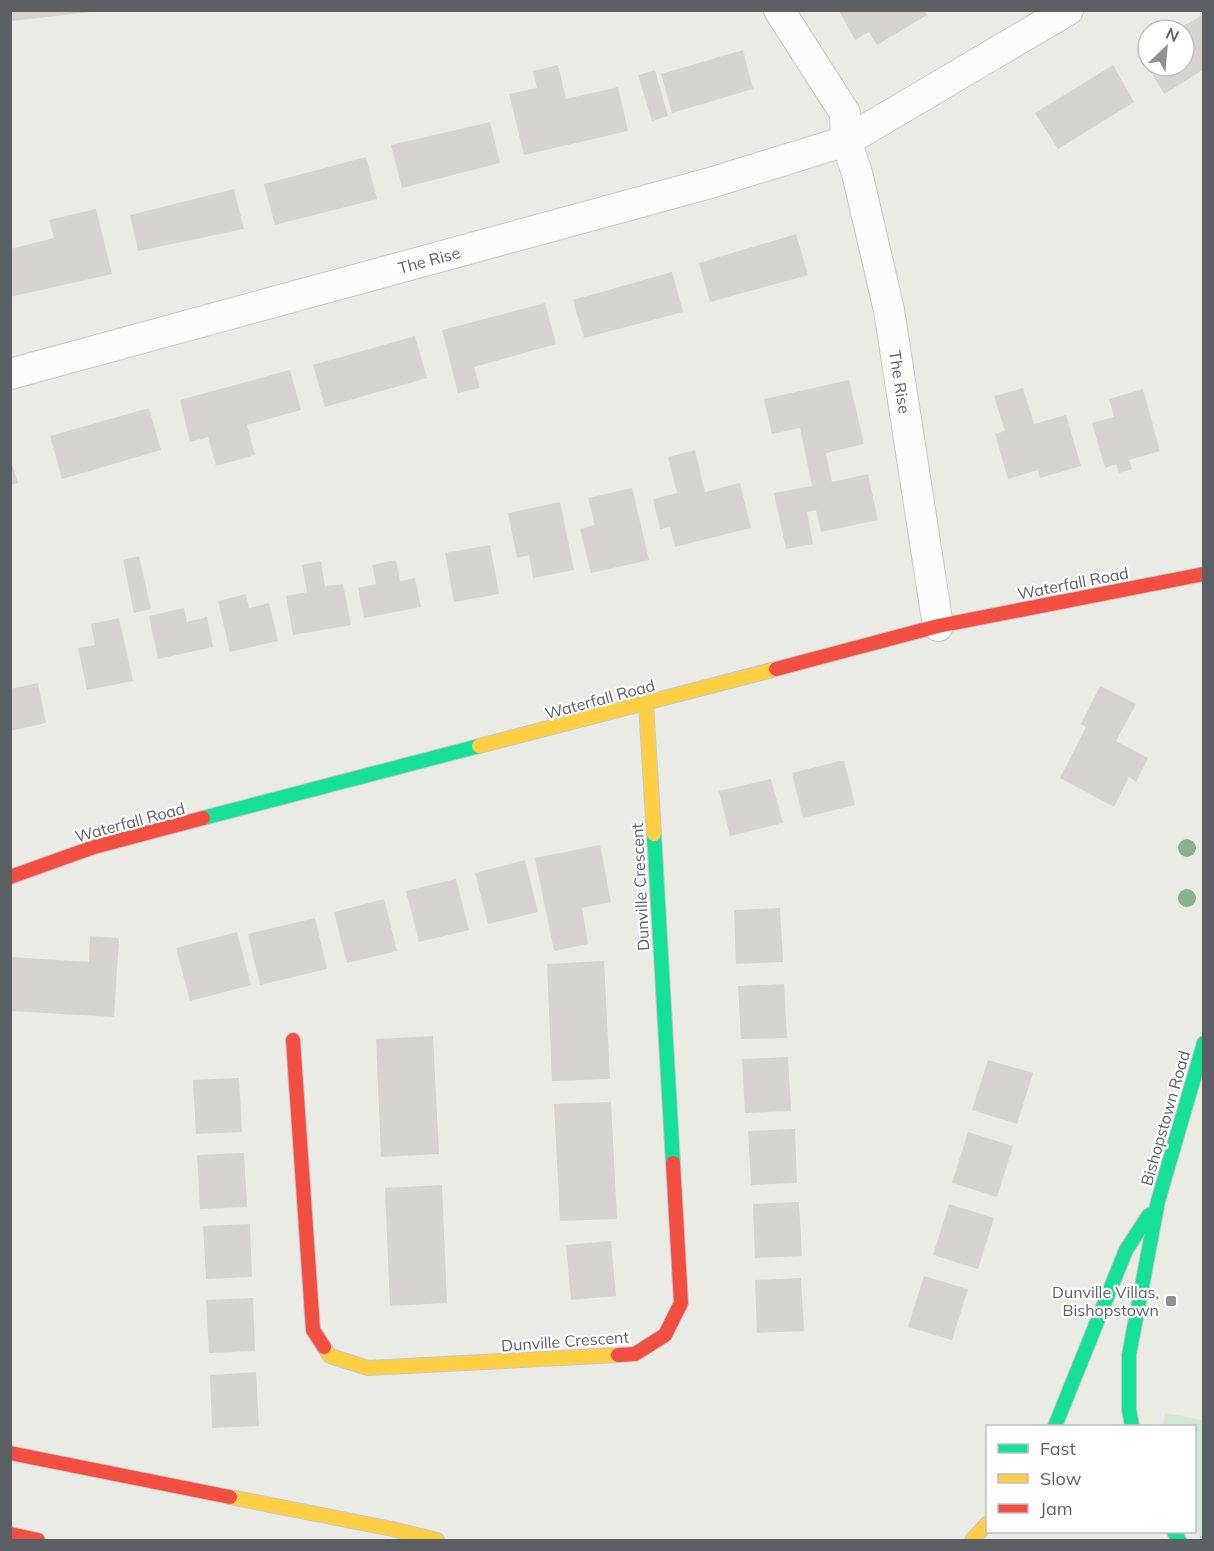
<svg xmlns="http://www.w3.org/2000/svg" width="1214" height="1551" font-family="Mulish,sans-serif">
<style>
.green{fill:#d4e7d3}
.building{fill:#d5d4d1}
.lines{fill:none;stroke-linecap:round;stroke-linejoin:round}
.street-casing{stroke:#c7c7c7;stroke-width:32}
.fast-casing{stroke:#c6c7c7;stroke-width:16}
.slow-casing{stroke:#c6c7c7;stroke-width:16}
.jam-casing{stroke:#c6c7c7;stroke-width:16}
.street{stroke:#fcfcfb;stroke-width:30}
.fast{stroke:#16e098;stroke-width:14}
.slow{stroke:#ffcf43;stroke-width:14}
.jam{stroke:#f24e42;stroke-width:14}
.tree{fill:#8ab28c}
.poi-dot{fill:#8e9091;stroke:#fff;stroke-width:2}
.labels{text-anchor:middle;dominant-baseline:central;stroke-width:4.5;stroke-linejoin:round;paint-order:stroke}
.street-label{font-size:16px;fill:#5c5f63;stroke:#fff}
.poi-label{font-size:16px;fill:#5c5f63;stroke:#fff;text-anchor:end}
</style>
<rect width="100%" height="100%" fill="#ebebe6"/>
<path class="green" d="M 1165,1413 L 1203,1420 L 1203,1540 L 1201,1540 L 1195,1527 L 1194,1426 L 1163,1426 Z"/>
<g class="building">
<path d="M 10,10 L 90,10 L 91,12 L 12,21 Z"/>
<path d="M 840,10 L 924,10 L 927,15 L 877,45 L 869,32 L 855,40 L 839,11 Z"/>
<path d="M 1202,15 L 1203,18 L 1203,70 L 1164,94 L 1139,52 L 1148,47 L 1148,66 L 1184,66 L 1184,30 L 1177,30 Z"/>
<path d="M 743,50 L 753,89 L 672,113 L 661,74 Z"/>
<path d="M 558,65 L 566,99 L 618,87 L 628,131 L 524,155 L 509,94 L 537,88 L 533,71 Z"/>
<path d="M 1113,65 L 1134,102 L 1058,149 L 1035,113 Z"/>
<path d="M 655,70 L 668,116 L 652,121 L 638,75 Z"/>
<path d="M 490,122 L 500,163 L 402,188 L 391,145 Z"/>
<path d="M 366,157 L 377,199 L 275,225 L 264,184 Z"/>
<path d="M 234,189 L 244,229 L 138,251 L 130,215 Z"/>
<path d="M 96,209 L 112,274 L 10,297 L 10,249 L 54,238 L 49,220 Z"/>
<path d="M 796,234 L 808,275 L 710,302 L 699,263 Z"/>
<path d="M 672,272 L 683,312 L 584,338 L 573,300 Z"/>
<path d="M 545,303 L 556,344 L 474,367 L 480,388 L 458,393 L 442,330 Z"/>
<path d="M 415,336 L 427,378 L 325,407 L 313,365 Z"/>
<path d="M 290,370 L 301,410 L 247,425 L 255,455 L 216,466 L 208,437 L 190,442 L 180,400 Z"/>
<path d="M 849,380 L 864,444 L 826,453 L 832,482 L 868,474 L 878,520 L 821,532 L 816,510 L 807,512 L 813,544 L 786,549 L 774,493 L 812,486 L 800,428 L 772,434 L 764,399 Z"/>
<path d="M 1023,388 L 1034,424 L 1066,415 L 1081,466 L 1040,478 L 1038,470 L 1008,479 L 995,434 L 1005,431 L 994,396 Z"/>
<path d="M 1143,389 L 1160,451 L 1129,460 L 1132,469 L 1119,473 L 1116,464 L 1105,468 L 1092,423 L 1114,417 L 1109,399 Z"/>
<path d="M 149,408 L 161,450 L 62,479 L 50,436 Z"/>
<path d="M 695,450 L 705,492 L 740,483 L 751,528 L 675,547 L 670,527 L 660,529 L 653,499 L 677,493 L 668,457 Z"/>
<path d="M 10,458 L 18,483 L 10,485 Z"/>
<path d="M 632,488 L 649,560 L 591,573 L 580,529 L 595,525 L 588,498 Z"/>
<path d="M 560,502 L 574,570 L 533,578 L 529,555 L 517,558 L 508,513 Z"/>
<path d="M 490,545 L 499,594 L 454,602 L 445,553 Z"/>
<path d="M 139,556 L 151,609 L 134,613 L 123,560 Z"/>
<path d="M 396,560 L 400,581 L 415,578 L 421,607 L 364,618 L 358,588 L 376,584 L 372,565 Z"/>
<path d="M 321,561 L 325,586 L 343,584 L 351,625 L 293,635 L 286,596 L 307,592 L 302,565 Z"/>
<path d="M 246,594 L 249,608 L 269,603 L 278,641 L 230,652 L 218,601 Z"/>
<path d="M 184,608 L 187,622 L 207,617 L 213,647 L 158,659 L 149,616 Z"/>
<path d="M 119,618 L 133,681 L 87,690 L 78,648 L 95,645 L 91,624 Z"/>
<path d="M 38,683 L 46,723 L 10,731 L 10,689 Z"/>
<path d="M 1100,686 L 1136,704 L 1116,741 L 1148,758 L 1136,782 L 1129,777 L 1114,807 L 1060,778 L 1086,727 L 1081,724 Z"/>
<path d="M 844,760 L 855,805 L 803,818 L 792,773 Z"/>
<path d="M 771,779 L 783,823 L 730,836 L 719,791 Z"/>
<path d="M 600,845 L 611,902 L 582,908 L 588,944 L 554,951 L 535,858 Z"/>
<path d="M 525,860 L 538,912 L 488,924 L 475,873 Z"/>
<path d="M 456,879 L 469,930 L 419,942 L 406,891 Z"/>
<path d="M 384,899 L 397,951 L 347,963 L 334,912 Z"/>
<path d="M 780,908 L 783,962 L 736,964 L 734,910 Z"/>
<path d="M 315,918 L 327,969 L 260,985 L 248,934 Z"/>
<path d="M 237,932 L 251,985 L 190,1001 L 176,948 Z"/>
<path d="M 90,936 L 119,938 L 114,1017 L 10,1011 L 10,957 L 89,962 Z"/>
<path d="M 604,961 L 610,1079 L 552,1081 L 547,964 Z"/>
<path d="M 784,984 L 787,1038 L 741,1039 L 738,986 Z"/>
<path d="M 433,1036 L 439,1154 L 381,1157 L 376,1039 Z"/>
<path d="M 788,1057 L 791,1111 L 745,1113 L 742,1059 Z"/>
<path d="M 988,1060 L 1033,1073 L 1017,1124 L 972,1110 Z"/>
<path d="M 239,1078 L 242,1132 L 196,1134 L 193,1080 Z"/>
<path d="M 611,1102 L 617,1219 L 560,1221 L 554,1104 Z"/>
<path d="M 795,1129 L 797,1183 L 751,1185 L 748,1131 Z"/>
<path d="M 968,1132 L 1013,1146 L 997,1197 L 952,1183 Z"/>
<path d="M 244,1153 L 247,1207 L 200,1209 L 197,1155 Z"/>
<path d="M 442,1185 L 447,1303 L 390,1306 L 385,1188 Z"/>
<path d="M 799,1202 L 802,1256 L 755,1258 L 753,1204 Z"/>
<path d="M 949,1204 L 994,1218 L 978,1269 L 933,1255 Z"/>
<path d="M 250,1224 L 252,1277 L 206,1279 L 203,1226 Z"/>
<path d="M 611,1241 L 616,1296 L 571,1300 L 566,1245 Z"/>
<path d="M 924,1276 L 968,1289 L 952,1340 L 908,1327 Z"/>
<path d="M 801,1278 L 804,1331 L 757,1333 L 755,1280 Z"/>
<path d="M 253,1298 L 255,1351 L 209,1353 L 206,1300 Z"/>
<path d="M 256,1372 L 259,1426 L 212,1428 L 210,1375 Z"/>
</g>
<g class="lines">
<g class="street-casing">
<g id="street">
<path d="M 779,10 L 845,113 L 846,141 L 857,173 L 889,310 L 938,626"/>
<path d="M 10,374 L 710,183 L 846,141 L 1068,10"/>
</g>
</g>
<g class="fast-casing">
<g id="fast">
<path d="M 203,818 L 479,746"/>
<path d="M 654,834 L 673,1163"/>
<path d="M 1055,1426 L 1126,1250 L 1149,1215"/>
<path d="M 1132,1426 L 1129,1409 L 1129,1355 L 1158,1201 L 1204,1043"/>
<path d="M 1174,1532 L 1179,1540"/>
</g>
</g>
<g class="slow-casing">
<g id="slow">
<path d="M 646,704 L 654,834"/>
<path d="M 479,746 L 776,669"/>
<path d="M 324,1347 L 330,1356 L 368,1368 L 618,1355"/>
<path d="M 230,1497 L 392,1529 L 437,1540"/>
<path d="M 972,1540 L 988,1523"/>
</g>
</g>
<g class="jam-casing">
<g id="jam">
<path d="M 776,669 L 938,626 L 1204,574"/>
<path d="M 10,877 L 94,847 L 203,818"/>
<path d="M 293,1040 L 313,1330 L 324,1347"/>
<path d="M 618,1355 L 635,1354 L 665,1335 L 681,1303 L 673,1163"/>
<path d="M 10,1453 L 230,1497"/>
<path d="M 10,1534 L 38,1540"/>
</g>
</g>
<use href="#street" class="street"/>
<use href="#fast" class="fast"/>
<use href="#slow" class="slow"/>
<use href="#jam" class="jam"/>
</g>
<g class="tree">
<circle cx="1187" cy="848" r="9"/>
<circle cx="1187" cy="898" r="9"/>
</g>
<rect class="poi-dot" x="1165" y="1295" width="12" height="12" rx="3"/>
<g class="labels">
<g class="street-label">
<text transform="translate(429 260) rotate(-15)">The Rise</text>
<text transform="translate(900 382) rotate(81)">The Rise</text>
<text transform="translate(1073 583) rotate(-11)">Waterfall Road</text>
<text transform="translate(600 699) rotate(-15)">Waterfall Road</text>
<text transform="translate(130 822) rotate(-15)">Waterfall Road</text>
<text transform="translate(640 887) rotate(-93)">Dunville Crescent</text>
<text transform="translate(1165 1118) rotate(-74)">Bishopstown Road</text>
<text transform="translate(565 1341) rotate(-4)">Dunville Crescent</text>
</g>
<g class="poi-label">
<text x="1159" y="1292">Dunville Villas,<tspan x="1159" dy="18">Bishopstown</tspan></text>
</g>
</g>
<rect width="1214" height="1551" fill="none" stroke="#5c5f63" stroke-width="24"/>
<rect x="986" y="1425" width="210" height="108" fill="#ffffff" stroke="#bebfc1" stroke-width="1.5"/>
<rect x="998" y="1444" width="30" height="9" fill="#16e098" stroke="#bebfc1" stroke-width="1.5"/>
<text x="1040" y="1455" font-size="18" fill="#5c5f63">Fast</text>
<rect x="998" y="1474" width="30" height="9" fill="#ffcf43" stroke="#bebfc1" stroke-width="1.5"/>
<text x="1040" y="1485" font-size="18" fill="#5c5f63">Slow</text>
<rect x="998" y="1504" width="30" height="9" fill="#f24e42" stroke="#bebfc1" stroke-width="1.5"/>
<text x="1040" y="1515" font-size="18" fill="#5c5f63">Jam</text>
<g transform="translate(1166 48) rotate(26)"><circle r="28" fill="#ffffff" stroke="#bebfc1" stroke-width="1.5"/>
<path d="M0-4.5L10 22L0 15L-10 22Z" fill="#8e9091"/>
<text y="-9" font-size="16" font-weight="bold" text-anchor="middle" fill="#5c5f63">N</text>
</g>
</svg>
